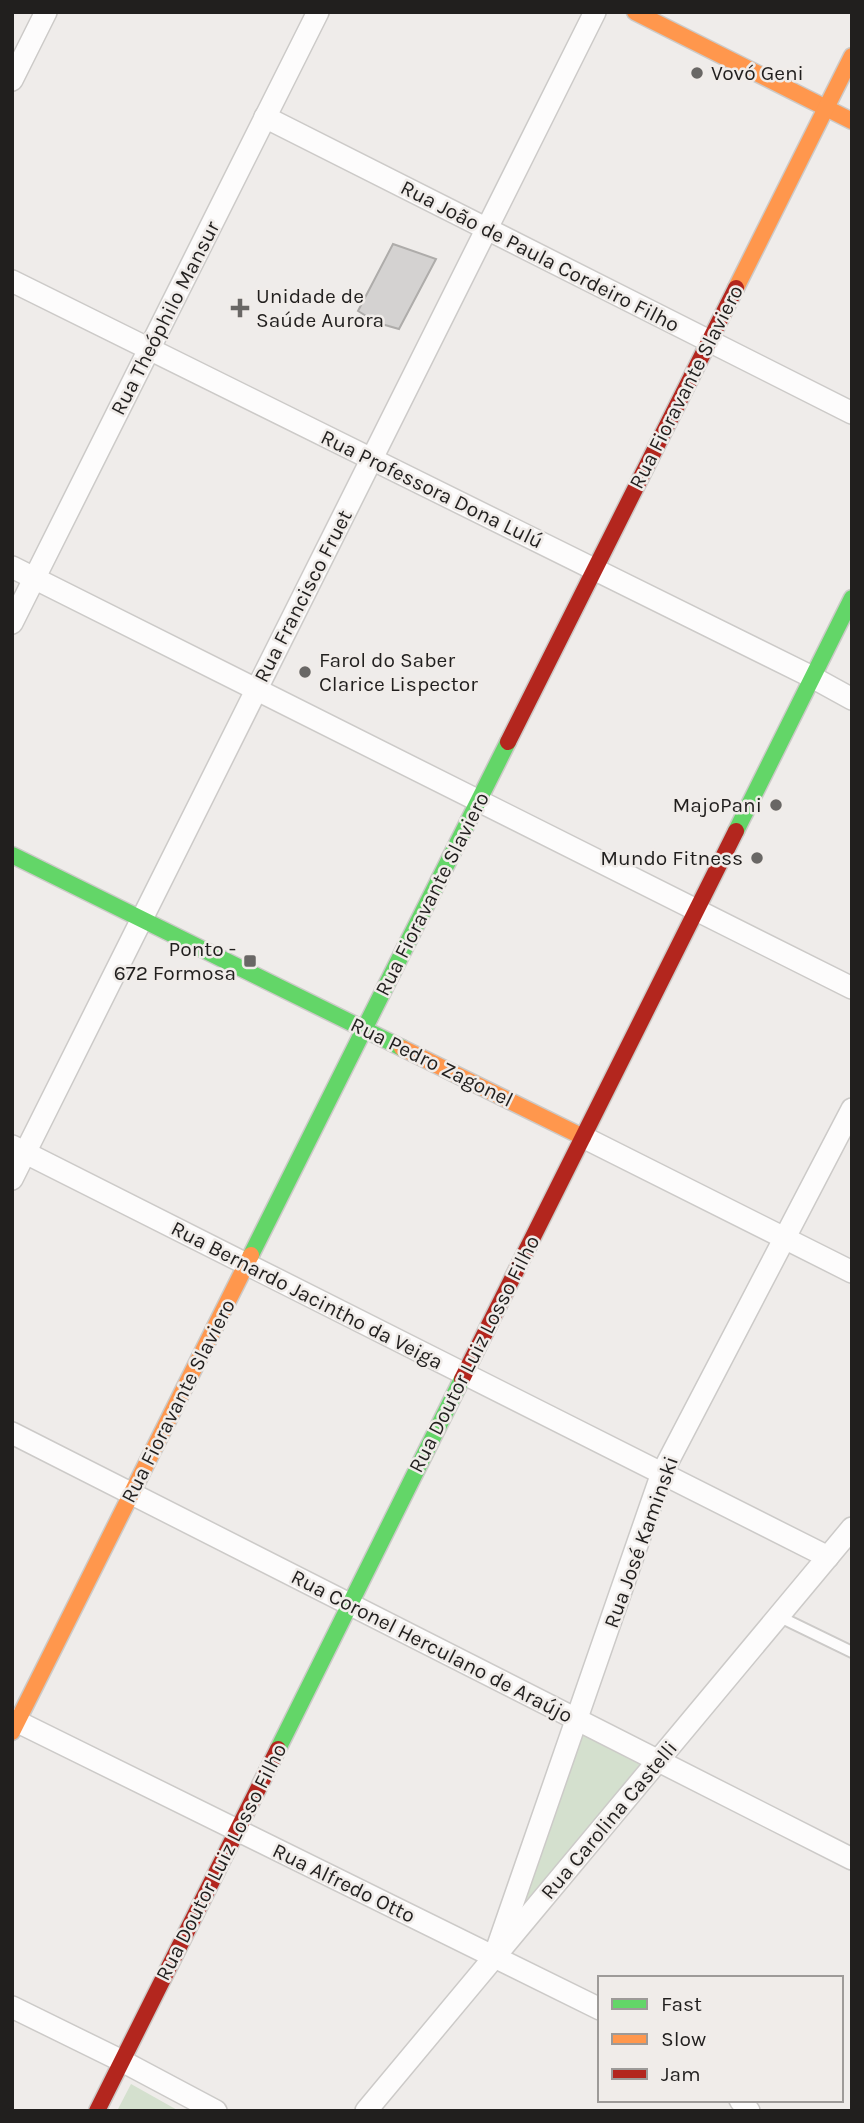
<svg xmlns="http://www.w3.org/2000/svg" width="864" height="2123" font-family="Karla,sans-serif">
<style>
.green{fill:#d4e0ce}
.building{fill:#d4d2d1;stroke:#aeacaa;stroke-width:2}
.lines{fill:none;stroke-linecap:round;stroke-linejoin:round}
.lane-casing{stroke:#cccac8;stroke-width:14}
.street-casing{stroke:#cccac8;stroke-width:24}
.fast-casing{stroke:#cccac8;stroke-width:19}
.slow-casing{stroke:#cccac8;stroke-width:19}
.jam-casing{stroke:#cccac8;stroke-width:19}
.lane{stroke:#fdfcfc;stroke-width:10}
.street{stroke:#fdfcfc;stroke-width:21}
.fast{stroke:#63d668;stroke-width:16}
.slow{stroke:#ff974d;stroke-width:16}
.jam{stroke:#b3261e;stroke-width:16}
.poi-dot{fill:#696765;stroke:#f0ece9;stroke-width:2.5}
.labels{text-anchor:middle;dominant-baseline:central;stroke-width:5;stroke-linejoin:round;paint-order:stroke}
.poi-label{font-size:21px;fill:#211f1e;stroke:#f0ece9;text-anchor:start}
.street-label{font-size:21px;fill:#211f1e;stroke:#f0ece9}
</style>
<rect width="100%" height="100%" fill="#efecea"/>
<g class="green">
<path d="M 582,1734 L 641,1763 L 520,1911 Z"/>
<path d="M 131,2084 L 179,2111 L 117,2111 Z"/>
</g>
<path class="building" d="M 393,244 L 436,259 L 399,329 L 378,323 L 358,311 Z"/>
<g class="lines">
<g class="lane-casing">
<path id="lane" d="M 778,1616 L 852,1652"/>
</g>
<g class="street-casing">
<g id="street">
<path d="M 12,80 L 46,12"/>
<path d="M 265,117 L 852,413"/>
<path d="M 12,281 L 812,677 L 852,699"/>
<path d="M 12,567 L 852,988"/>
<path d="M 12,623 L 318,12"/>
<path d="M 583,1137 L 852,1272"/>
<path d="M 12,1146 L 828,1557"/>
<path d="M 12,1179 L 595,12"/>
<path d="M 12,1433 L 852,1859"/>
<path d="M 12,1719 L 600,2009"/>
<path d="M 494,1957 L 662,1473 L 852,1109"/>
<path d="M 12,2007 L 122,2061 L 216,2111"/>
<path d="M 740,2100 L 749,2111"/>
<path d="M 366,2111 L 852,1528"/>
</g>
</g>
<g class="fast-casing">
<g id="fast">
<path d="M 736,831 L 852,598"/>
<path d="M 12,855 L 402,1048"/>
<path d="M 251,1255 L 508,742"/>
<path d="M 278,1749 L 462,1379"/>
</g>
</g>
<g class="slow-casing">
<g id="slow">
<path d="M 635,12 L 852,121"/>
<path d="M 736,288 L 852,56"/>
<path d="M 402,1048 L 583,1137"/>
<path d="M 12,1732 L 251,1255"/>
</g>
</g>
<g class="jam-casing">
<g id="jam">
<path d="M 508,742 L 736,288"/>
<path d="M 462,1379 L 736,831"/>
<path d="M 97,2111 L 278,1749"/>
</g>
</g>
<use href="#lane" class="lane"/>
<use href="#street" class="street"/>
<use href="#fast" class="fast"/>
<use href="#slow" class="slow"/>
<use href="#jam" class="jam"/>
</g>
<g class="poi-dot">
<circle cx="697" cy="73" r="7"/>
<path d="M236.5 297.5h7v7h7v7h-7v7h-7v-7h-7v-7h7z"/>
<circle cx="305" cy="672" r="7"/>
<circle cx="776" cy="805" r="7"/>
<circle cx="757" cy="858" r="7"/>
<rect x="243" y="954" width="14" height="14" rx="3.5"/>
</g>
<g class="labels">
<g class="poi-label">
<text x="711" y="73">Vovó Geni</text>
<text x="256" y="296">Unidade de<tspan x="256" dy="24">Saúde Aurora</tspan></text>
<text x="319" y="660">Farol do Saber<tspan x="319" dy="24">Clarice Lispector</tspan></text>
<text x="762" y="805" text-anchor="end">MajoPani</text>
<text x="743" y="858" text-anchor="end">Mundo Fitness</text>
<text x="236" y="949" text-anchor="end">Ponto -<tspan x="236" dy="24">672 Formosa</tspan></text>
</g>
<g class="street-label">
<text transform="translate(540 256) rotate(27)">Rua João de Paula Cordeiro Filho</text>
<text transform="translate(165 318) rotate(-63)">Rua Theóphilo Mansur</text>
<text transform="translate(686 387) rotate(-63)">Rua Fioravante Slaviero</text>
<text transform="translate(432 489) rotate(26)">Rua Professora Dona Lulú</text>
<text transform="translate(303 596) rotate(-63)">Rua Francisco Fruet</text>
<text transform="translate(432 894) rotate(-63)">Rua Fioravante Slaviero</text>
<text transform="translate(432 1062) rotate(26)">Rua Pedro Zagonel</text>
<text transform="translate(307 1295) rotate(27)">Rua Bernardo Jacintho da Veiga</text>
<text transform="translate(474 1354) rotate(-63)">Rua Doutor Luiz Losso Filho</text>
<text transform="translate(178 1401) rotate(-63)">Rua Fioravante Slaviero</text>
<text transform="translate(641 1542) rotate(-70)">Rua José Kaminski</text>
<text transform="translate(432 1646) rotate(27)">Rua Coronel Herculano de Araújo</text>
<text transform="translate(609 1820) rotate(-50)">Rua Carolina Castelli</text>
<text transform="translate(221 1862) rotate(-63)">Rua Doutor Luiz Losso Filho</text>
<text transform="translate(344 1883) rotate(26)">Rua Alfredo Otto</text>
</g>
</g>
<rect width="864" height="2123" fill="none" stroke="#211f1e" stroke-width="28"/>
<rect x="598" y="1976" width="245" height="126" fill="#f0ece9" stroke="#9d9a98" stroke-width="2"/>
<rect x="612" y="1999" width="35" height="10" fill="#63d668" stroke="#9d9a98" stroke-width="2"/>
<text x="661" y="2011" font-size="21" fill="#211f1e">Fast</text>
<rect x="612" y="2034" width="35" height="10" fill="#ff974d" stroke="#9d9a98" stroke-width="2"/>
<text x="661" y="2046" font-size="21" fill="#211f1e">Slow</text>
<rect x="612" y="2069" width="35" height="10" fill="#b3261e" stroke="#9d9a98" stroke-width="2"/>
<text x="661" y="2081" font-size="21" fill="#211f1e">Jam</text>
</svg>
